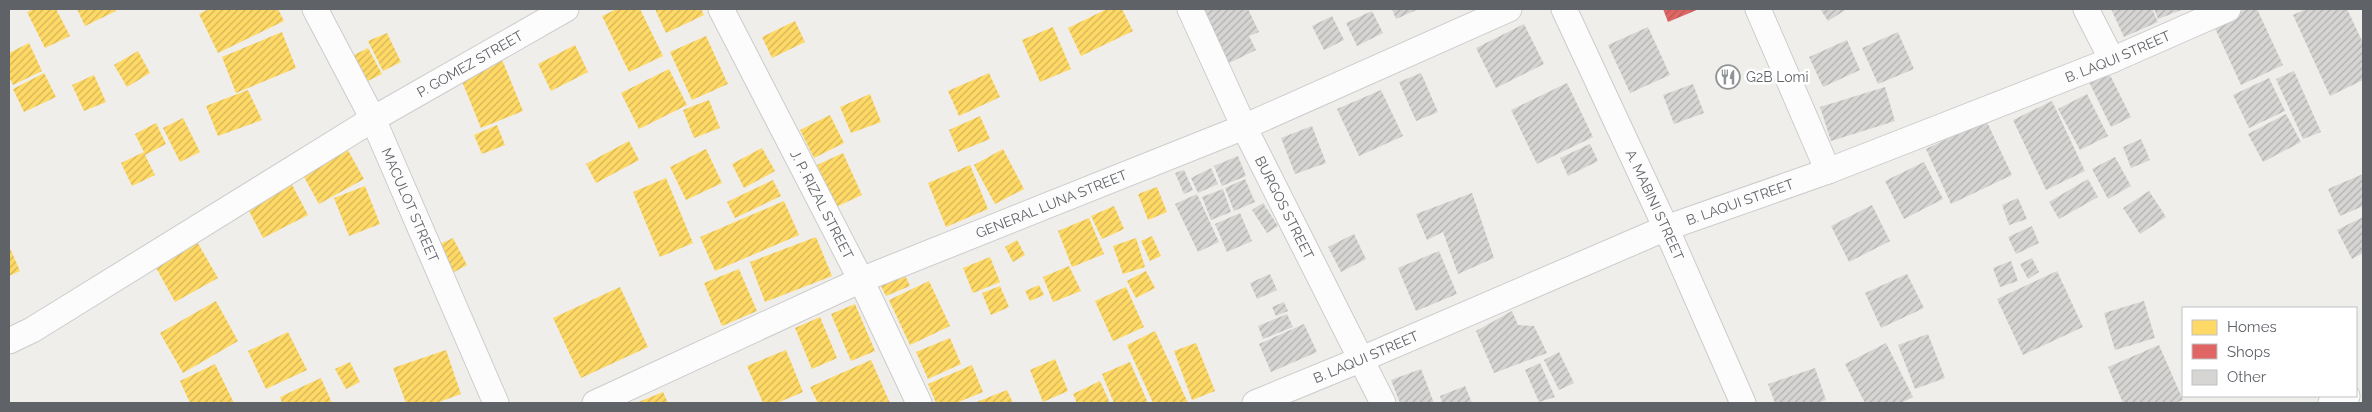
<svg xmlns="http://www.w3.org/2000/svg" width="2372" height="412" font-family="Raleway,sans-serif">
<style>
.homes{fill:url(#homes-hatch)}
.shops{fill:url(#shops-hatch)}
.building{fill:url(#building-hatch)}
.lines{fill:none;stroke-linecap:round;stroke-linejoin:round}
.minor-casing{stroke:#cbcccc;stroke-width:27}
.minor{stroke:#fdfcfc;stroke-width:25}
.labels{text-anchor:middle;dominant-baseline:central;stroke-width:5;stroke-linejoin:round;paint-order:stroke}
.street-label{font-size:14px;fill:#5f6368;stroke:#fff}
.poi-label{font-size:14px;fill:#5f6368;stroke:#fff;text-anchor:start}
</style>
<defs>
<pattern id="homes-hatch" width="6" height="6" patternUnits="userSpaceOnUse" patternTransform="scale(1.25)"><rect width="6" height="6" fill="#ffd966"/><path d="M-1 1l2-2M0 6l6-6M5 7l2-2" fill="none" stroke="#d2b458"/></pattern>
<pattern id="shops-hatch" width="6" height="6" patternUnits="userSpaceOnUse" patternTransform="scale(1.25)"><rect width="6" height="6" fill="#e06666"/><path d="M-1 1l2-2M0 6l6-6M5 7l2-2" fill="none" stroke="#b95858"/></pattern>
<pattern id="building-hatch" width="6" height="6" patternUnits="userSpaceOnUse" patternTransform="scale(1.25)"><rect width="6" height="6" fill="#d6d5d3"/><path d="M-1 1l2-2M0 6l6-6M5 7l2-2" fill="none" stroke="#b1b0af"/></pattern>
</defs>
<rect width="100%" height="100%" fill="#efeeea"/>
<g class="homes">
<path d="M 34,9 L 56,9 L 70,36 L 45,48 L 27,12 Z"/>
<path d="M 77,9 L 115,9 L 116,11 L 85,26 Z"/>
<path d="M 209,9 L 278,9 L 284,21 L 218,53 L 199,14 Z"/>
<path d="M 617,9 L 640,9 L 663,56 L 629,72 L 602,16 Z"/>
<path d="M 655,9 L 701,9 L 704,15 L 666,33 Z"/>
<path d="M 1107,9 L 1122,9 L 1133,31 L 1081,56 L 1068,28 Z"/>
<path d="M 795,21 L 805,42 L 772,58 L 762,37 Z"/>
<path d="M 1053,27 L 1071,69 L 1040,82 L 1022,40 Z"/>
<path d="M 282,32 L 296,68 L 236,93 L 222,57 Z"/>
<path d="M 387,33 L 401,62 L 383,71 L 368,41 Z"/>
<path d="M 706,36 L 728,84 L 692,100 L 670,52 Z"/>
<path d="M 29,43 L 42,71 L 13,85 L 9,77 L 9,53 Z"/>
<path d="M 575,45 L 588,72 L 551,91 L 538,64 Z"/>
<path d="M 368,48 L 382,74 L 360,85 L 346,59 Z"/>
<path d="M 138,51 L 150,73 L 127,87 L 114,65 Z"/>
<path d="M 501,57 L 523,111 L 481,128 L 459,74 Z"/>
<path d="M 669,69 L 687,105 L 639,129 L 621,93 Z"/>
<path d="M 44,73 L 56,97 L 24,112 L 13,89 Z"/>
<path d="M 989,73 L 1000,97 L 959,116 L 948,91 Z"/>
<path d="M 94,75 L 106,102 L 84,111 L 72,85 Z"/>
<path d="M 248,90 L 262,120 L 218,136 L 206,106 Z"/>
<path d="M 870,94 L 881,122 L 851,133 L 840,107 Z"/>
<path d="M 709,100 L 720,128 L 694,138 L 683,110 Z"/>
<path d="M 830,115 L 844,143 L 814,158 L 800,130 Z"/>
<path d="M 980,116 L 990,139 L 958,152 L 949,130 Z"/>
<path d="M 183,118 L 200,152 L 180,162 L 163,128 Z"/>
<path d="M 156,123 L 166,144 L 145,155 L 155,175 L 132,186 L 121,163 L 144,152 L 135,134 Z"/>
<path d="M 497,125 L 505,145 L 482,154 L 474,135 Z"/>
<path d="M 629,141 L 639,160 L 596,183 L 586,164 Z"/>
<path d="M 344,143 L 364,179 L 319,204 L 299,168 Z"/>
<path d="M 762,148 L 775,171 L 744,188 L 732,164 Z"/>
<path d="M 706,149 L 722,183 L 686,200 L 670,167 Z"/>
<path d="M 1003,149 L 1024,189 L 995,204 L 974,165 Z"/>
<path d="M 843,153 L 862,195 L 836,207 L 817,165 Z"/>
<path d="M 970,165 L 988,209 L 946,227 L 928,183 Z"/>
<path d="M 666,178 L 693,243 L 660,257 L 633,192 Z"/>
<path d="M 289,179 L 308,215 L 263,238 L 245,203 Z"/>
<path d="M 773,180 L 781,196 L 735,218 L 727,202 Z"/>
<path d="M 365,186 L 380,224 L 349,236 L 334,198 Z"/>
<path d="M 1157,187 L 1167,212 L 1148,220 L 1138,194 Z"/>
<path d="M 784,201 L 799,235 L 715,271 L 700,237 Z"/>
<path d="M 1114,206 L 1124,229 L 1102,239 L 1091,216 Z"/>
<path d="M 1089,218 L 1104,254 L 1072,267 L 1058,231 Z"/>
<path d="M 1152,236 L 1161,256 L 1150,261 L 1141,241 Z"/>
<path d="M 816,237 L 832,276 L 765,302 L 750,262 Z"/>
<path d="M 453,238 L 467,265 L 447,276 L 432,248 Z"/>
<path d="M 1136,238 L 1145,267 L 1123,274 L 1113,246 Z"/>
<path d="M 196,240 L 218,278 L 175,302 L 154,264 Z"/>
<path d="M 1017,240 L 1025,255 L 1013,262 L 1005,247 Z"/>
<path d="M 9,246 L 20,271 L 9,276 Z"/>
<path d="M 990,257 L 1000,282 L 973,293 L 963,268 Z"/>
<path d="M 1069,266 L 1081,291 L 1053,302 L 1043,277 Z"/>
<path d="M 739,269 L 757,311 L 722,326 L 704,283 Z"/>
<path d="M 903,271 L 910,286 L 886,296 L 879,282 Z"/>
<path d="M 1146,271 L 1155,288 L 1136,298 L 1127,281 Z"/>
<path d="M 929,281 L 950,326 L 910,345 L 889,300 Z"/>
<path d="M 1039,285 L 1044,295 L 1030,301 L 1025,291 Z"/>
<path d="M 1000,286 L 1009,307 L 991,315 L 982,293 Z"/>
<path d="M 620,287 L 648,347 L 581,378 L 553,318 Z"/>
<path d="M 1126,287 L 1144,327 L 1113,341 L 1095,301 Z"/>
<path d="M 216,301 L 238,341 L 183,373 L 160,333 Z"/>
<path d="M 855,304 L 875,351 L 851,361 L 831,314 Z"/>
<path d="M 820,317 L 837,358 L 812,369 L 795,328 Z"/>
<path d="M 1155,331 L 1188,403 L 1153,403 L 1127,345 Z"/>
<path d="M 288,332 L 307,370 L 266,389 L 248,351 Z"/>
<path d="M 950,338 L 961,364 L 928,379 L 916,352 Z"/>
<path d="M 1196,343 L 1215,391 L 1192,400 L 1174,351 Z"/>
<path d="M 446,350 L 461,394 L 436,403 L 406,403 L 393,368 Z"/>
<path d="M 786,350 L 803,392 L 777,403 L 763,403 L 747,366 Z"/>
<path d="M 1055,359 L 1068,391 L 1043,402 L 1030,370 Z"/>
<path d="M 871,360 L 890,403 L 818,403 L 810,387 Z"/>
<path d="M 350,362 L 360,382 L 346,389 L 335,369 Z"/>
<path d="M 1130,362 L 1148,403 L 1114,403 L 1102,374 Z"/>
<path d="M 215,364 L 234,403 L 190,403 L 180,381 Z"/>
<path d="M 972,365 L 983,392 L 956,403 L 936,403 L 928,384 Z"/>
<path d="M 321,378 L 332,403 L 282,403 L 280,397 Z"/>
<path d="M 1100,381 L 1110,403 L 1077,403 L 1073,394 Z"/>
<path d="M 1007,390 L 1013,403 L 974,403 Z"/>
<path d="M 663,392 L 668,403 L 636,403 Z"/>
</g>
<path class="shops" d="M 1663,9 L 1699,9 L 1668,22 Z"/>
<g class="building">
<path d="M 1196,9 L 1248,9 L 1259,32 L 1249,36 L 1256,50 L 1223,66 Z"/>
<path d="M 1392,9 L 1419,9 L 1396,19 Z"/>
<path d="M 1820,9 L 1847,9 L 1828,21 Z"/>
<path d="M 2111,9 L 2152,9 L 2158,22 L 2124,37 Z"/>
<path d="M 2154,9 L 2184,9 L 2158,19 Z"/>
<path d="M 2246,9 L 2257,9 L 2283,65 L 2241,85 L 2213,24 Z"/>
<path d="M 2306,9 L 2347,9 L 2363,43 L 2363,80 L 2330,96 L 2293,15 Z"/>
<path d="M 1372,11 L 1383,33 L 1357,46 L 1346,23 Z"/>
<path d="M 1332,16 L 1344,40 L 1324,50 L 1312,26 Z"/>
<path d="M 1524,24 L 1544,64 L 1496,88 L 1476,48 Z"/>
<path d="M 1648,27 L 1670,75 L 1630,93 L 1608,45 Z"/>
<path d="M 1898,32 L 1914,69 L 1878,84 L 1862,48 Z"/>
<path d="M 1847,40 L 1860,70 L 1823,87 L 1809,57 Z"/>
<path d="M 2294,71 L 2321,132 L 2303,139 L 2276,79 Z"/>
<path d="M 1421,73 L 1438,112 L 1416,121 L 1399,82 Z"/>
<path d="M 2109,73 L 2131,117 L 2111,127 L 2089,82 Z"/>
<path d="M 2269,78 L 2285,111 L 2249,128 L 2233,95 Z"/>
<path d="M 1567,83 L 1593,137 L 1537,164 L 1511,110 Z"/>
<path d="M 1693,84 L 1704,113 L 1674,124 L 1663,95 Z"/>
<path d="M 1885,87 L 1895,121 L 1831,141 L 1820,107 Z"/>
<path d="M 1381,90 L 1403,136 L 1359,156 L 1337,109 Z"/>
<path d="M 2087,94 L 2108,136 L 2080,150 L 2058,109 Z"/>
<path d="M 2052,101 L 2085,171 L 2046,190 L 2013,120 Z"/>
<path d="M 2286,114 L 2301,142 L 2263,162 L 2248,134 Z"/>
<path d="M 1986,120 L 2012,175 L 1951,204 L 1926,149 Z"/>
<path d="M 1312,126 L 1326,163 L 1295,174 L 1281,138 Z"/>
<path d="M 2141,139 L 2150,160 L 2131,168 L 2123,147 Z"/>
<path d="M 1590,144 L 1598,161 L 1568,176 L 1560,158 Z"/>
<path d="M 1238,156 L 1246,176 L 1222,186 L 1214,166 Z"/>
<path d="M 2115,157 L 2131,186 L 2108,199 L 2092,169 Z"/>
<path d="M 1924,162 L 1943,199 L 1904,219 L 1885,181 Z"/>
<path d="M 1211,168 L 1218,184 L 1198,193 L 1191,178 Z"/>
<path d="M 1184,170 L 1193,190 L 1184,194 L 1175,173 Z"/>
<path d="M 2363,174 L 2363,206 L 2340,216 L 2328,189 Z"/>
<path d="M 1245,179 L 1255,202 L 1234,211 L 1225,188 Z"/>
<path d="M 2088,179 L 2098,197 L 2059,219 L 2049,202 Z"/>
<path d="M 1223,189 L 1231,212 L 1211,220 L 1202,197 Z"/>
<path d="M 2149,191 L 2166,217 L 2140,234 L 2123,208 Z"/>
<path d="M 1472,193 L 1494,258 L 1458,274 L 1443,232 L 1427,240 L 1416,214 Z"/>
<path d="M 1197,194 L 1219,242 L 1198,252 L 1175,204 Z"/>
<path d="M 2018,198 L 2027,219 L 2009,225 L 2002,205 Z"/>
<path d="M 1263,203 L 1278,226 L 1267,233 L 1252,210 Z"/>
<path d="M 1872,205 L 1890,241 L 1849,262 L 1831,226 Z"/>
<path d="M 1240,213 L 1252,241 L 1227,252 L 1215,224 Z"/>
<path d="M 2363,217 L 2363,253 L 2352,259 L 2337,230 Z"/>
<path d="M 2032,226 L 2039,243 L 2016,254 L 2008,237 Z"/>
<path d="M 1354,234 L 1366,259 L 1341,272 L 1328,247 Z"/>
<path d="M 1439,251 L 1457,294 L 1416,311 L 1398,268 Z"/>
<path d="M 2032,258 L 2039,272 L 2028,279 L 2020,264 Z"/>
<path d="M 2011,261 L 2018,281 L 2000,287 L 1993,268 Z"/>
<path d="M 2057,271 L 2083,327 L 2023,355 L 1997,299 Z"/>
<path d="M 1270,274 L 1277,290 L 1257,299 L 1250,283 Z"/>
<path d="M 1907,274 L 1924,308 L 1881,328 L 1865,293 Z"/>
<path d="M 2144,301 L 2155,338 L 2115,350 L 2104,313 Z"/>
<path d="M 1284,302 L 1288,311 L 1276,316 L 1272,307 Z"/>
<path d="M 1512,311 L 1518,325 L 1534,326 L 1547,353 L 1494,373 L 1476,331 Z"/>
<path d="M 1287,314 L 1293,327 L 1263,339 L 1258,326 Z"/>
<path d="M 1304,324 L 1317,352 L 1271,372 L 1259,344 Z"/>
<path d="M 1928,334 L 1945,378 L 1915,389 L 1898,345 Z"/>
<path d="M 1886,343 L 1913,397 L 1901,403 L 1865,403 L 1845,364 Z"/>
<path d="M 2159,345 L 2183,400 L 2175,403 L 2123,403 L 2108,367 Z"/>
<path d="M 1559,352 L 1574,383 L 1559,390 L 1544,360 Z"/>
<path d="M 1540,363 L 1555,397 L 1539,402 L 1525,370 Z"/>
<path d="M 1815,368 L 1826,400 L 1817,403 L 1775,403 L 1768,384 Z"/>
<path d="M 1421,369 L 1434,403 L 1400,403 L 1391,380 Z"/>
<path d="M 1465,386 L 1472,403 L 1442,403 L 1440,396 Z"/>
</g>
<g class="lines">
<g class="minor-casing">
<g id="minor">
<path id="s1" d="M 315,9 L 373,119 L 496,403"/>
<path id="s2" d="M 721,9 L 861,280 L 919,403"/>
<path id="s3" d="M 1190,9 L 1244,127 L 1383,403"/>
<path id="s4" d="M 1564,9 L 1666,228 L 1743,403"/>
<path d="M 1758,9 L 1828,171"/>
<path d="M 2086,9 L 2112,60"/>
<path id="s5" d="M 9,341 L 32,330 L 373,119 L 566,9"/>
<path id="s6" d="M 595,403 L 861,280 L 1244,127 L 1509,9"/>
<path id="s7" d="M 1255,403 L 1362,359 L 1666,228 L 1828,171 L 2112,60 L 2228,9"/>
<path d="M 2331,403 L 2347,396"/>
</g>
</g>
<use href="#minor" class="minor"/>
</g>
<defs>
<g id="restaurant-ring" transform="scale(1.25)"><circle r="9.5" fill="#fff" stroke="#919496" stroke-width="1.5"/><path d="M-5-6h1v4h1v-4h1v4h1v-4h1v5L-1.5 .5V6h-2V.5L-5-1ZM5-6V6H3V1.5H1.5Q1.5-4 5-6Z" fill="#919496"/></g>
</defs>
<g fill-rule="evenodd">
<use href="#restaurant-ring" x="1728" y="77"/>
</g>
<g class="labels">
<g class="street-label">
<text stroke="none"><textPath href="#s7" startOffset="930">B. LAQUI STREET</textPath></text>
<text stroke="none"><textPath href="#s5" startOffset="538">P. GOMEZ STREET</textPath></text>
<text stroke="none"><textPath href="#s7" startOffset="525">B. LAQUI STREET</textPath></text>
<text stroke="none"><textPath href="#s1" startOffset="218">MACULOT STREET</textPath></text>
<text stroke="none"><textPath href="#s6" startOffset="498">GENERAL LUNA STREET</textPath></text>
<text stroke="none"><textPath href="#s2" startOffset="220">J. P. RIZAL STREET</textPath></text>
<text stroke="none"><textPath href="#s4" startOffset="216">A. MABINI STREET</textPath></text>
<text stroke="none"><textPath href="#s3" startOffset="220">BURGOS STREET</textPath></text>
<text stroke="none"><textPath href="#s7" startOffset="120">B. LAQUI STREET</textPath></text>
</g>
<g class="poi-label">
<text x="1746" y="77">G2B Lomi</text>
</g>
</g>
<rect width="2372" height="412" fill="none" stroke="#5f6368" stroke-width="20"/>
<rect x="2182" y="307" width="175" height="90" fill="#ffffff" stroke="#bfc1c3"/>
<rect x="2192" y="320" width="25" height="15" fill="#ffd966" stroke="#bfc1c3"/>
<text x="2227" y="332" font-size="15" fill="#5f6368">Homes</text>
<rect x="2192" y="344" width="25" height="15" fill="#e06666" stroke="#bfc1c3"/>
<text x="2227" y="357" font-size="15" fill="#5f6368">Shops</text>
<rect x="2192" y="370" width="25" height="15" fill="#d6d5d3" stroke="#bfc1c3"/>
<text x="2227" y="382" font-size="15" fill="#5f6368">Other</text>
</svg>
